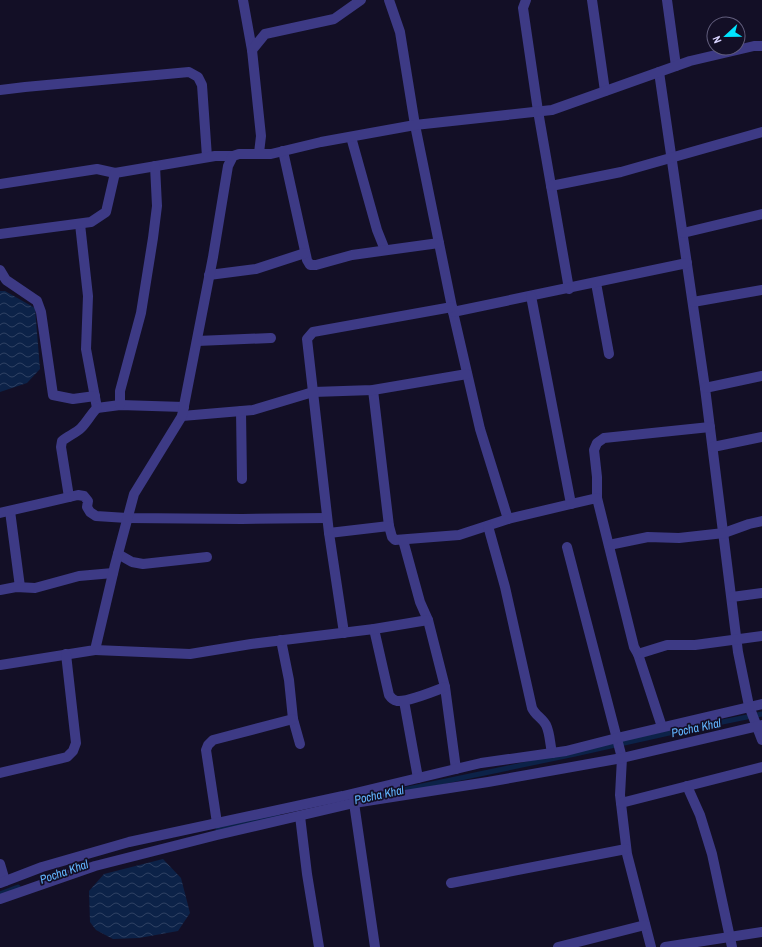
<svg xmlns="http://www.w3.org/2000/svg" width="762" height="947" font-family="'Archivo Narrow',sans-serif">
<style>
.water{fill:url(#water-waves)}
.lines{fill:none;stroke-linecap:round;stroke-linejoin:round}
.stream{stroke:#0c2248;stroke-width:5}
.street{stroke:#3d3a85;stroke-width:10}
.labels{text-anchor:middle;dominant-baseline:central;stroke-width:3.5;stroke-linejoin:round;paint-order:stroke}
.water-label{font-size:12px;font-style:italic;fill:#62b6ff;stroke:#130f26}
</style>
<defs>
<pattern id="water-waves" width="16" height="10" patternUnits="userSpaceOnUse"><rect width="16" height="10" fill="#0c2248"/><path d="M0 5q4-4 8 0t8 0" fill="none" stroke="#2f4163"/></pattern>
</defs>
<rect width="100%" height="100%" fill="#130f26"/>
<g class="water">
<path d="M 0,291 L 5,291 L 35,308 L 40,369 L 27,383 L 0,392 Z"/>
<path d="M 163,859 L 181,878 L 190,913 L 178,931 L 139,938 L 113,939 L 96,930 L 90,922 L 89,891 L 104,874 Z"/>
</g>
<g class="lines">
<g class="stream">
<path d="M 384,794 L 575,754 L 678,731 L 762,714"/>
<path d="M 218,830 L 278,816"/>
<path d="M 0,894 L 18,887"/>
</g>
<g class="street">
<path d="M 243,0 L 252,50"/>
<path d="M 389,0 L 400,32 L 415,125 L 453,312 L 480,429 L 508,519"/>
<path d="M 526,0 L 523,8 L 538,111 L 569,289"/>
<path d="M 592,0 L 605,91"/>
<path d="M 667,0 L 676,66"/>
<path d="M 659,72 L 705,388 L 738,652 L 749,706 L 762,740"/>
<path d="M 0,90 L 25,87 L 189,72 L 198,77 L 202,85 L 207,157"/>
<path d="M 351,137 L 377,230 L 385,250"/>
<path d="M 283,151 L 307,260 L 310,265 L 316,265 L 352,255 L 439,243"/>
<path d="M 259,153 L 261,136 L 252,50 L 265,34 L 334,19 L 361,0"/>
<path d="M 0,184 L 97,169 L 115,173"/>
<path d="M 551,186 L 621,172 L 762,132"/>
<path d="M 80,224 L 88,296 L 86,349 L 97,408 L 120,405 L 184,407"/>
<path d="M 683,233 L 762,214"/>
<path d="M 0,234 L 91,222 L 106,212 L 115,173 L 215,156 L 233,156"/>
<path d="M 0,270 L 6,280 L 37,301 L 41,312 L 53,395 L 73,399 L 95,396"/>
<path d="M 209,275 L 256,269 L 305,253"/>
<path d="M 596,283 L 609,354"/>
<path d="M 693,302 L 762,290"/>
<path d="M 453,312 L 687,263"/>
<path d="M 197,341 L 271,338"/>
<path d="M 705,388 L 762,376"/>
<path d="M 373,390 L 389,526 L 392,537 L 395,540 L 459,535 L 508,519 L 571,504 L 531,296"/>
<path d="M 120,405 L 120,391 L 141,313 L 153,238 L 157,206 L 155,166"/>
<path d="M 241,411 L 242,479"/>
<path d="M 182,416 L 253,410 L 313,392 L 373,390 L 467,374"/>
<path d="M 713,447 L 762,437"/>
<path d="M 69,497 L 61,447 L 62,441 C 68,436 76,433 81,428 C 87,422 91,414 97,408"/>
<path d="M 597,498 L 597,477 L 594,450 L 597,443 L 604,438 L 710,427"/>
<path d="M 571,504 L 597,498 L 634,647 L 638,654 L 662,727"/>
<path d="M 10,511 L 20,587"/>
<path d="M 0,513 L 78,495 L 84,496 L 88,501 L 87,507 L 90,512 L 96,516 L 127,518 L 242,519 L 327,518"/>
<path d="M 488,526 L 505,587 L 532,708 C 535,715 542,718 546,725 C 550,733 550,744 552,753"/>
<path d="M 329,533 L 389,526"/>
<path d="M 403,540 L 420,602 L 428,620 L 445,687 L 456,769"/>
<path d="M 609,545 L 648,537 L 679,538 L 724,533 L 749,524 L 762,521"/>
<path d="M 567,547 L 622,758 L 620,795 L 627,854 L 651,947"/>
<path d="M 118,554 L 132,562 L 143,564 L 207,557"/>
<path d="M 0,590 L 16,587 L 35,588 L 79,576 L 113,573"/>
<path d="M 732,597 L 762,593"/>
<path d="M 374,629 L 389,695 C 391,698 393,700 397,701 C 406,702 435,691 445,687"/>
<path d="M 344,633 L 329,533 L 307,339 L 313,332 L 452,307"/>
<path d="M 281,640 L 289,680 L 293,719 L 300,744"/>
<path d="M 95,650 L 190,654 L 251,644 L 374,629 L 428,620"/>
<path d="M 638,654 L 667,645 L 695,645 L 762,636"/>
<path d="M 0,665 L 95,650 L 115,565 L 134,494 L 182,416 L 213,257 L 228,166 L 233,156 L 239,154 L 271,154 L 321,142 L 415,125 L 552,110 L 690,61 L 754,46 L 762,46"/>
<path d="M 404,701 L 418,778"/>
<path d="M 0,773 L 67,757 L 73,751 L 76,743 L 66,654"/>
<path d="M 687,786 L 700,815 L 712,854 L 732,947"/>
<path d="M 354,803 L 375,947"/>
<path d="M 621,803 L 762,767"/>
<path d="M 300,816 L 307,874 L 319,947"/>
<path d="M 217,823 L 206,750 L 208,745 L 213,740 L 293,719"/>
<path d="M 0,864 L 5,881"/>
<path d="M 0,883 L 42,867 L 129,842 L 343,796 L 481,763 L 566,751 L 617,738 L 762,704"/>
<path d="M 451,883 L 626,849"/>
<path d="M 0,899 L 95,866 L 217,835 L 354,803 L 488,782 L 622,758 L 762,725"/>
<path d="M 558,947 L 645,925"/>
<path d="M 665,947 L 762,932"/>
</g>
</g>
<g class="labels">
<g class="water-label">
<text transform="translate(696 728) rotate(-12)">Pocha Khal</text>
<text transform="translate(379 795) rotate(-12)">Pocha Khal</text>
<text transform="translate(64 872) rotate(-19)">Pocha Khal</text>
</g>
</g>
<g transform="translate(726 36) rotate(248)"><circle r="19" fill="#130f26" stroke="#625e7d"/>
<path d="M0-3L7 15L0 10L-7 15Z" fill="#00e5ff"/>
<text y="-6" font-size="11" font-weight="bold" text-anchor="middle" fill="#d9d4ff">N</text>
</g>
</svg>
